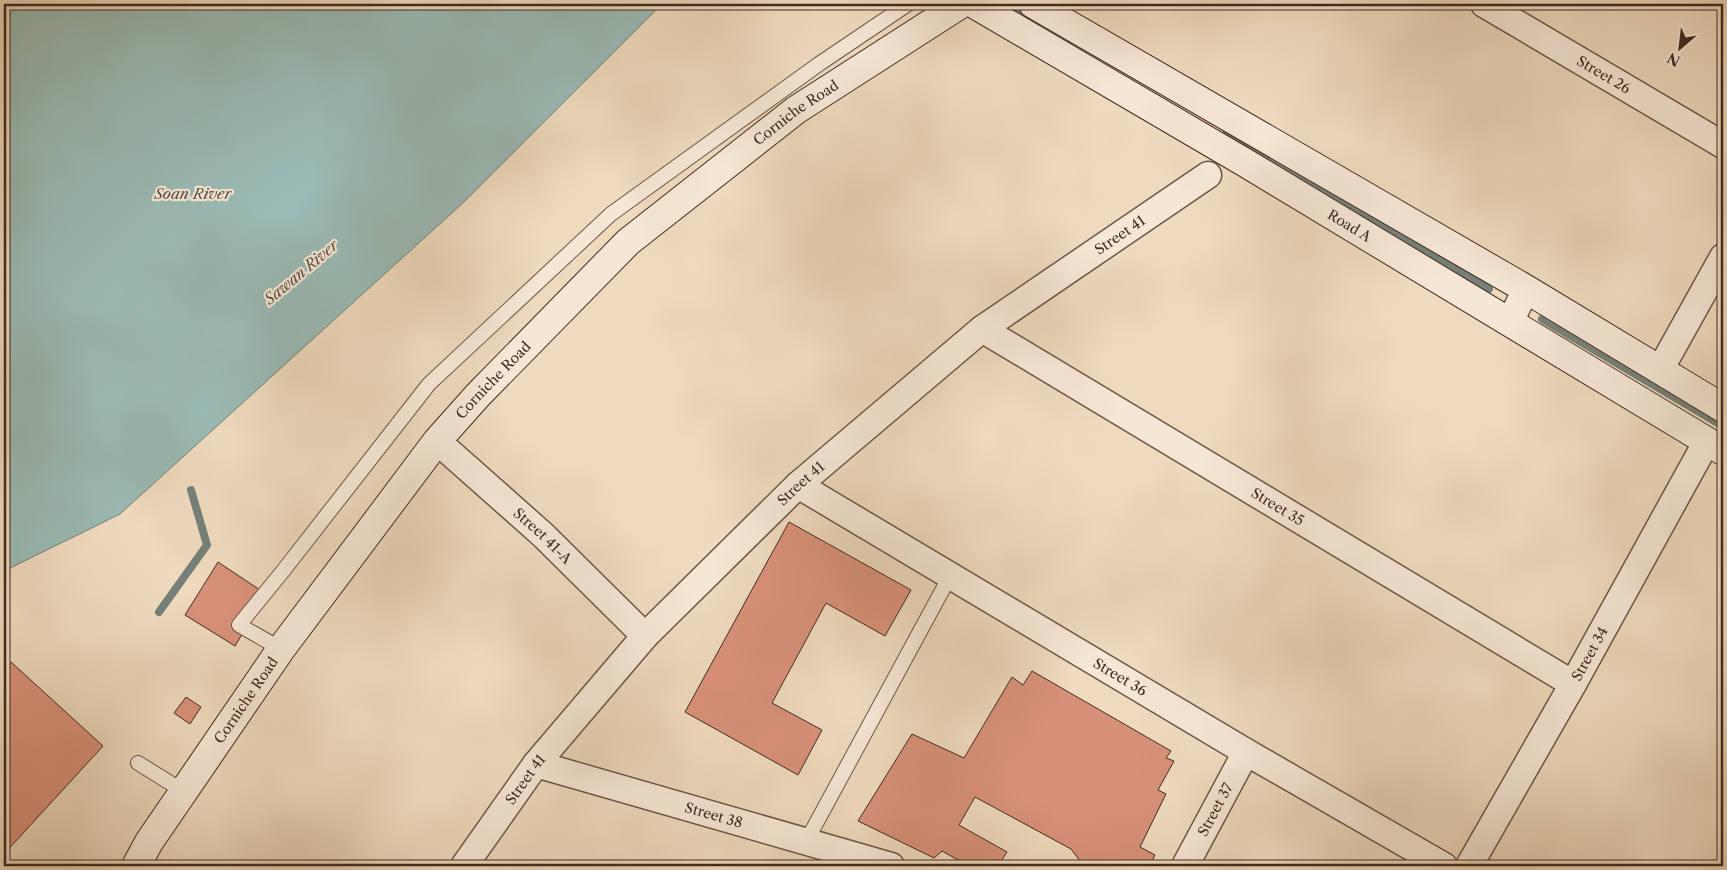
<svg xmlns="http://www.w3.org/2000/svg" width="1727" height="870" font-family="'Libre Caslon Text',serif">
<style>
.water{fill:#9abab4;stroke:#768079}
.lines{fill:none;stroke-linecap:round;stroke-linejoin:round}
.stream{stroke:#768079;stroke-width:8}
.building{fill:#d89179;stroke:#412a20}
.lane-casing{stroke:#6c5648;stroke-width:16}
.street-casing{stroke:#6c5648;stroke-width:29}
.secondary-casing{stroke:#412a20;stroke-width:30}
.lane{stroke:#f5e7d5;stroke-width:14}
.street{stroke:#f5e7d5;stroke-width:26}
.secondary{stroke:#f5e7d5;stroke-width:28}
.labels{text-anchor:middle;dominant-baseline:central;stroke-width:4.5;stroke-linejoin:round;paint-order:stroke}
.street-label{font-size:14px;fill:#412a20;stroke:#f5e7d5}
.water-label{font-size:15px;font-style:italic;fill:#574e45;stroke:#f5e7d5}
</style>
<rect width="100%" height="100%" fill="#efdabe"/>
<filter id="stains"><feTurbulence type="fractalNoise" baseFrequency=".004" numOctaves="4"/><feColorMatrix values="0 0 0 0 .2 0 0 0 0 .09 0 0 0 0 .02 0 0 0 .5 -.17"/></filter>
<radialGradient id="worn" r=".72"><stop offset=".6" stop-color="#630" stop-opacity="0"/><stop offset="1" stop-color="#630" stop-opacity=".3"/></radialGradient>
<path class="water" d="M 23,4 L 662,4 L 464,202 L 120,514 L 4,571 L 4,17 Z"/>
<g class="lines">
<g class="stream">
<path d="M 1010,4 L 1029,15"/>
<path d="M 1227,132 L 1489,289"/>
<path d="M 1542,319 L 1723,426"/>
<path d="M 159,612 L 207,545 L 191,490"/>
</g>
</g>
<g class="building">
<path d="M 789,522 L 911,590 L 885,636 L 826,603 L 772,703 L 822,730 L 798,775 L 685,712 Z"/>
<path d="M 218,562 L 266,594 L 235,646 L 185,615 Z"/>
<path d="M 11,662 L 103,746 L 4,854 L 4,670 Z"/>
<path d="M 1032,671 L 1171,751 L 1166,758 L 1174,761 L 1158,790 L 1166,794 L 1140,847 L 1155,855 L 1150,866 L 1084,866 L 1071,849 L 975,797 L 959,825 L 1007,852 L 998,866 L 969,866 L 942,851 L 934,858 L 858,821 L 912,734 L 964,758 L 1012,677 L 1023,685 Z"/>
<path d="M 186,697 L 201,707 L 190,724 L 174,713 Z"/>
</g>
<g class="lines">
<g class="lane-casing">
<g id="lane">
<path d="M 281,649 L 239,625 L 283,571 L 429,384 L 611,214 L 819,64 L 908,4"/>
<path d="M 138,763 L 183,791"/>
<path d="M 806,842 L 950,576"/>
</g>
</g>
<g class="street-casing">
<g id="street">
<path id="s1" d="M 1484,4 L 1723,145"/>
<path d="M 1510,322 L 1526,289"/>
<path id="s2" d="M 982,329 L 1573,684"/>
<path d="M 1660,370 L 1723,257"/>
<path id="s3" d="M 437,441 L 543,535 L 645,636"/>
<path id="s4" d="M 798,485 L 1246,752 L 1444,866"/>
<path id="s5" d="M 536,764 L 891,866"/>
<path id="s6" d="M 464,866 L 536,764 L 645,636 L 798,485 L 982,329 L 1208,175"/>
<path id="s7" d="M 1185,866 L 1246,752"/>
<path id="s8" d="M 1469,866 L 1573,684 L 1707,441"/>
</g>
</g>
<g class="secondary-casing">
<g id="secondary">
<path id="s9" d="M 974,4 L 1244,162 L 1723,451"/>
<path d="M 1033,4 L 1526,289 L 1723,408"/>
<path id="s10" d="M 136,866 L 149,842 L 281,649 L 437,441 L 478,395 L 628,242 L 796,110 L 961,4"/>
</g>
</g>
<use href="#lane" class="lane"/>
<use href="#street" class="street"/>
<use href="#secondary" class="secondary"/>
</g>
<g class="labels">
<g class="street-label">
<text stroke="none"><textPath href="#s1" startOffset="139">Street 26</textPath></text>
<text stroke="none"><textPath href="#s10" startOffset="1009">Corniche Road</textPath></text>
<text stroke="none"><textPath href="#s9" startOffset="436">Road A</textPath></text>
<text stroke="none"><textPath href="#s6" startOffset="916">Street 41</textPath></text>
<text stroke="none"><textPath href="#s10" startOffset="604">Corniche Road</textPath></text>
<text stroke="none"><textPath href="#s6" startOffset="511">Street 41</textPath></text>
<text stroke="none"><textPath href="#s2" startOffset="345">Street 35</textPath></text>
<text stroke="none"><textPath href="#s3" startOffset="142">Street 41-A</textPath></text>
<text stroke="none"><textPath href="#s8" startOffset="244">Street 34</textPath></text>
<text stroke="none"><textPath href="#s4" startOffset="375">Street 36</textPath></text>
<text stroke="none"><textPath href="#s10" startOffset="199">Corniche Road</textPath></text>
<text stroke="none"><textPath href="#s6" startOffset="106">Street 41</textPath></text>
<text stroke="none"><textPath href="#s7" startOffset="64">Street 37</textPath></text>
<text stroke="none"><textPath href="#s5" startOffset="185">Street 38</textPath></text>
</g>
<g class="water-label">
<text x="193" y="193">Soan River</text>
<text transform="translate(301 272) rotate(-40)">Sawan River</text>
</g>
</g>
<rect width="1727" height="870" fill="none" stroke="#efdabe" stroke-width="20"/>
<rect x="5" y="5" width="1717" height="860" fill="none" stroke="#412a20" stroke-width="2.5"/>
<rect x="10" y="10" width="1707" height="850" fill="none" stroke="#412a20"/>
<g transform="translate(1680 48) rotate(208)" stroke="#f5e7d5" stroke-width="4" paint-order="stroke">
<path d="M0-4L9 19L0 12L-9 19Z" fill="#412a20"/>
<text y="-8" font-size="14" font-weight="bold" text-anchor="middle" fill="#412a20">N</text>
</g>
<rect width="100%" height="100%" filter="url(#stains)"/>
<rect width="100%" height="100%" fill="url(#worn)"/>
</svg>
